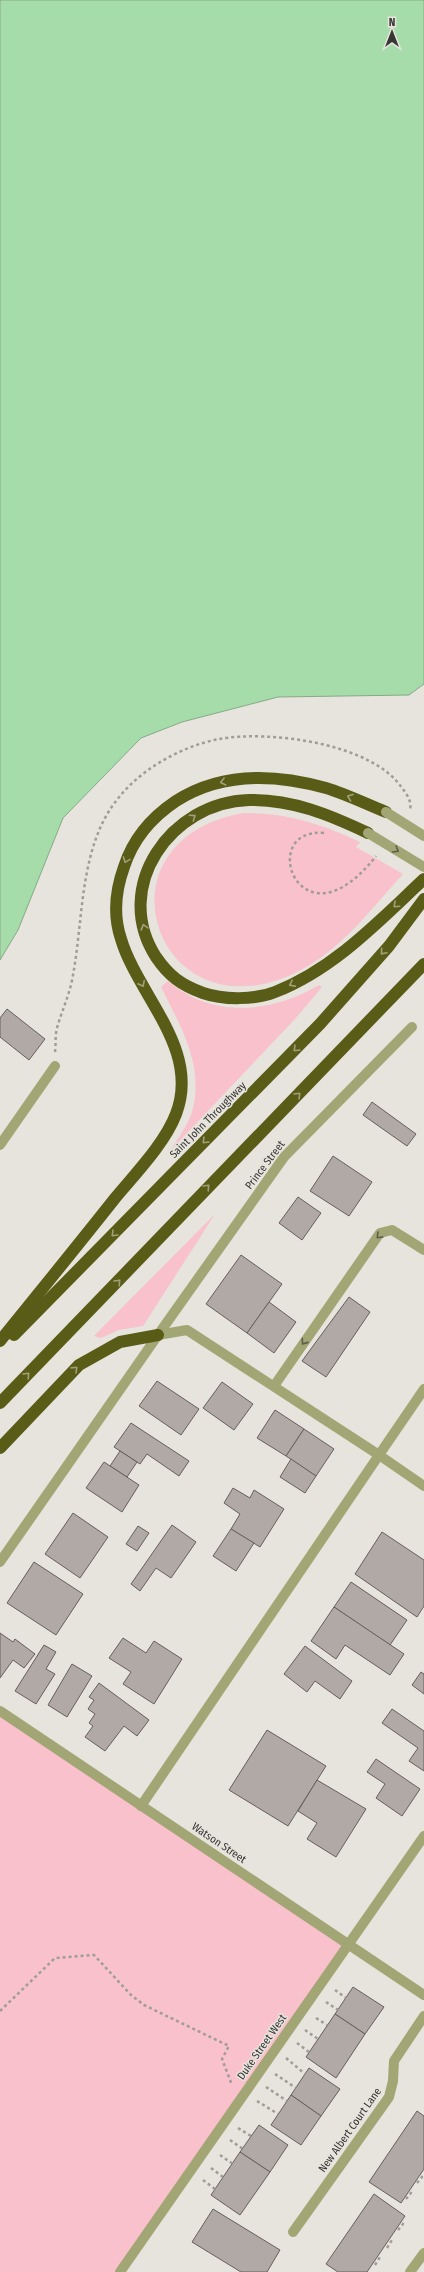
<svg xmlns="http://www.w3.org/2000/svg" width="424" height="2272" font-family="'Fira Sans Condensed',sans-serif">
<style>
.green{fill:#f9c1cb}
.water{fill:#a6dcaa;stroke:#85aa86}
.building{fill:#b0a9a6;stroke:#665f5d}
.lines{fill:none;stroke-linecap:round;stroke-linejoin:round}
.path{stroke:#a09d98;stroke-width:2.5;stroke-dasharray:3 3;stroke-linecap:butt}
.service{stroke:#a2a675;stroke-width:10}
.minor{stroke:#a2a675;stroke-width:10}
.tertiary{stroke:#a2a675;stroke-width:10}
.motorway{stroke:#595c16;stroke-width:12}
.tertiary-bridge{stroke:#a2a675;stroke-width:10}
.oneway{stroke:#a0a07a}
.oneway2{stroke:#5c5d4a}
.labels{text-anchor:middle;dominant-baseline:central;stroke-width:3;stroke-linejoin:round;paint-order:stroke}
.street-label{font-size:11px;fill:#373633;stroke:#e7e3dd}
</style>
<rect width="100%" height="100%" fill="#e7e3dd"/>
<g class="green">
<path d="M 244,813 C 289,813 321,824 360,842 L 356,847 L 403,874 C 372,908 341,950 299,971 C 157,1043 87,840 244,813 Z"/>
<path d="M 168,981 C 212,1019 272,1013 319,985 L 322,987 L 295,1019 L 171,1150 C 178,1138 188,1125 192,1112 C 205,1066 181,1027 161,987 Z"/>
<path d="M 215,1214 L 143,1326 L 119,1330 L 101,1338 L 94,1336 Z"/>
<path d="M 0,1711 L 349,1945 L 120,2272 L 0,2272 Z"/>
</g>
<path class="water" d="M 0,0 L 424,0 L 424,684 L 409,695 L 278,697 L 182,722 L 141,738 L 63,818 L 18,930 L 0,960 Z"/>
<g class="building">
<path d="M 7,1009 L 45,1039 L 29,1060 L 0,1037 L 0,1018 Z"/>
<path d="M 372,1102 L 416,1134 L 407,1146 L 363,1115 Z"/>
<path d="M 333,1156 L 372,1182 L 349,1216 L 310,1191 Z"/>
<path d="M 298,1197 L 321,1213 L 302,1240 L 279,1223 Z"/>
<path d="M 241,1255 L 282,1284 L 247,1333 L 206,1304 Z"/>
<path d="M 349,1297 L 370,1312 L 326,1377 L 302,1361 Z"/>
<path d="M 269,1302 L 296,1322 L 274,1353 L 247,1333 Z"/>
<path d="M 157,1381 L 199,1409 L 181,1435 L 139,1406 Z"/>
<path d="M 222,1382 L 253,1404 L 234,1430 L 203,1408 Z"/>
<path d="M 275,1410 L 304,1429 L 286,1456 L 257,1438 Z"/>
<path d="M 131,1423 L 189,1461 L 179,1476 L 147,1454 L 140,1464 L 114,1447 Z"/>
<path d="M 304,1429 L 334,1449 L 316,1476 L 286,1456 Z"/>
<path d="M 120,1451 L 137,1462 L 127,1477 L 110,1466 Z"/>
<path d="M 291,1459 L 316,1476 L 305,1493 L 280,1477 Z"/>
<path d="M 104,1462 L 139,1485 L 122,1512 L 86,1488 Z"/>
<path d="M 233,1488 L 250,1498 L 254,1490 L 284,1509 L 260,1547 L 231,1529 L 240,1514 L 224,1503 Z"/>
<path d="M 73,1513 L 108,1537 L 80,1578 L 45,1554 Z"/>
<path d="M 172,1525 L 196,1542 L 171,1578 L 156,1568 L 140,1591 L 131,1584 Z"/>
<path d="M 138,1526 L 149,1533 L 137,1551 L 126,1544 Z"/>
<path d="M 231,1529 L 254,1543 L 236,1571 L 213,1556 Z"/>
<path d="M 382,1532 L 424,1560 L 424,1606 L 417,1617 L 355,1574 Z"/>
<path d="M 34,1562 L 83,1594 L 56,1635 L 7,1603 Z"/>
<path d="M 351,1582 L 407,1620 L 390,1645 L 334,1607 Z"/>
<path d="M 334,1607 L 404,1654 L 390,1675 L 345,1645 L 336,1659 L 311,1641 Z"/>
<path d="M 0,1633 L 13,1642 L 15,1639 L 35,1654 L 24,1668 L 13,1660 L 0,1678 Z"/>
<path d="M 123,1638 L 146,1653 L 154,1641 L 182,1659 L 154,1704 L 123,1684 L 131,1672 L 109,1658 Z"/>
<path d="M 44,1645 L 56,1652 L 46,1669 L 55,1674 L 36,1704 L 15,1691 Z"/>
<path d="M 305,1646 L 352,1681 L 340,1699 L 315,1681 L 307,1692 L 284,1674 Z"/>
<path d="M 72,1664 L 92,1676 L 67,1717 L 48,1705 Z"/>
<path d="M 421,1672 L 424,1674 L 424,1694 L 412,1685 Z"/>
<path d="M 99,1683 L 149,1720 L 137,1736 L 124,1726 L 105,1751 L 85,1737 L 93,1726 L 89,1723 L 95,1714 L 88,1709 L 94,1700 L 89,1697 Z"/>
<path d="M 392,1709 L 424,1731 L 424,1771 L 409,1761 L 418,1748 L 382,1723 Z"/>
<path d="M 267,1730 L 326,1766 L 288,1826 L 229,1790 Z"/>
<path d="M 376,1759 L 420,1789 L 402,1816 L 376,1798 L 385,1784 L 367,1772 Z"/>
<path d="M 317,1780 L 366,1809 L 336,1857 L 307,1839 L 317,1823 L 298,1811 Z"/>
<path d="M 353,1987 L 384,2007 L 365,2034 L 335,2014 Z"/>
<path d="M 335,2014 L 365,2034 L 336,2078 L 306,2057 Z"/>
<path d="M 309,2068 L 340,2089 L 321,2116 L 291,2095 Z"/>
<path d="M 291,2095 L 321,2116 L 301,2145 L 271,2125 Z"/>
<path d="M 417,2111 L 424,2116 L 424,2169 L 401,2203 L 369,2182 Z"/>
<path d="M 259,2125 L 288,2145 L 270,2172 L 240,2152 Z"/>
<path d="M 240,2152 L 270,2172 L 240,2215 L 211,2195 Z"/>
<path d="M 374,2194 L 405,2216 L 367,2272 L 338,2272 L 326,2264 Z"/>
<path d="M 213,2209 L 280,2250 L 267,2272 L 241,2272 L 192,2242 Z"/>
</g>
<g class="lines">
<g class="path">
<path d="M 324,833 C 255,827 300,954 376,856"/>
<path d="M 55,1052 C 56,1044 55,1035 57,1028 C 62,1010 70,994 73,975 C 84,916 79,844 120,796 C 144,767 183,746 219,739 C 269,730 372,743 402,788 C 407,794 412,802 410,810"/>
<path d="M 335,1990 L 346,1998"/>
<path d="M 326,2002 L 338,2010"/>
<path d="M 0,2011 L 55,1958 L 94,1955 L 131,1995 L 144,2005 L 229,2046 L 222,2059 L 232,2085"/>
<path d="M 316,2018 L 327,2025"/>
<path d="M 305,2030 L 318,2039"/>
<path d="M 297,2043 L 309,2052"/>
<path d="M 286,2058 L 305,2074"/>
<path d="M 275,2074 L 296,2088"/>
<path d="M 266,2087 L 287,2101"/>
<path d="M 257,2101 L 278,2114"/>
<path d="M 238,2128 L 251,2136"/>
<path d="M 230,2140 L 243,2149"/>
<path d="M 220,2155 L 233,2164"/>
<path d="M 211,2168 L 223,2177"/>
<path d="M 203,2180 L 215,2189"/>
<path d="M 417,2183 L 422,2177 L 420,2175"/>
<path d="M 406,2199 L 411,2193 L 409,2192"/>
<path d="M 398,2230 L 403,2224 L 401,2223"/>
<path d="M 387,2248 L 392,2240 L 390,2239"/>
<path d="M 375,2265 L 380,2257 L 378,2256"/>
</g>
<g class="service">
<path d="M 274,1386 L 380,1233 L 392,1230 L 424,1250"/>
<path d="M 293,2232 L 389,2097 L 393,2081 L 394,2061 L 424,2016"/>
</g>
<g class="minor">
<path d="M 0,1145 L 55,1066"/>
<path d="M 158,1335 L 284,1157 L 412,1027"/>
<path d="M 0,1711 L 424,1995"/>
<path d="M 141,1806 L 379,1455 L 424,1486"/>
<path d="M 410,2272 L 424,2253"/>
</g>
<g class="tertiary">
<path d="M 0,1562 L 158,1335 L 187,1330 L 379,1455 L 424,1389"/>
<path d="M 120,2272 L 424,1836"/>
</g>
<g class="motorway">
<path d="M 368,833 C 330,815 292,799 249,800 C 171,802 111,887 156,957 C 169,976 181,985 203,993 C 223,1000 255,1000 275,992 C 334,969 379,921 424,879"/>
<path d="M 14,1335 L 320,1024 L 389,946 L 424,899"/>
<path d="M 0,1341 C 39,1293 78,1245 116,1197 C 136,1173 165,1143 176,1114 C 201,1049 138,996 121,939 C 113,915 116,889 124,867 C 133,839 152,817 176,801 C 221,772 276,774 326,788 C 346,794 366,804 386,812"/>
<path d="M 0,1403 L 424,964"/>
<path d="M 0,1448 L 79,1365 L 120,1342 L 158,1335"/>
</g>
<g class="tertiary-bridge">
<path d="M 386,812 L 424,836"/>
<path d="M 368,833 L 424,867"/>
</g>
</g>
<defs><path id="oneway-chevron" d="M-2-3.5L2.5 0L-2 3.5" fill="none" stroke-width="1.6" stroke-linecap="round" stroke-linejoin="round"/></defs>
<g class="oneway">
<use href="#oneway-chevron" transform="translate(223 782) rotate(166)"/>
<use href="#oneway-chevron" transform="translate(350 797) rotate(-159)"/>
<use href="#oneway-chevron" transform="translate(193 817) rotate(-34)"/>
<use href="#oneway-chevron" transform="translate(126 860) rotate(110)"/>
<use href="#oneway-chevron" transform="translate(396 905) rotate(137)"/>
<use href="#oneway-chevron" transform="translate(144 927) rotate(-106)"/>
<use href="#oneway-chevron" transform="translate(383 952) rotate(131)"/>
<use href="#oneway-chevron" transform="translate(142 984) rotate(64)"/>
<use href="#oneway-chevron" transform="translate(292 984) rotate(154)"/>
<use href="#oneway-chevron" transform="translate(296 1049) rotate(135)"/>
<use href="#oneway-chevron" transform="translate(298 1095) rotate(-45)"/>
<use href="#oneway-chevron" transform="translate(205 1141) rotate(135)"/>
<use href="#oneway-chevron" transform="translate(207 1187) rotate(-47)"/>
<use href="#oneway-chevron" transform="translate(114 1234) rotate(135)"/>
<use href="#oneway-chevron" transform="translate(118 1282) rotate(-47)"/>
<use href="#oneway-chevron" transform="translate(75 1369) rotate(-44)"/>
<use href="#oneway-chevron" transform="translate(27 1375) rotate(-46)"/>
</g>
<g class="oneway2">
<use href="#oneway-chevron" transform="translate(396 850) rotate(31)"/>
<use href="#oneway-chevron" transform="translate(379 1236) rotate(135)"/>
<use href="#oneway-chevron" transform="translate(304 1342) rotate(125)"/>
</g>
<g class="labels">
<g class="street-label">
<text transform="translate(208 1120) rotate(-45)">Saint John Throughway</text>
<text transform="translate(265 1165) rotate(-53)">Prince Street</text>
<text transform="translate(219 1843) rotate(34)">Watson Street</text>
<text transform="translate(262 2047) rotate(-55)">Duke Street West</text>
<text transform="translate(350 2130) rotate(-55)">New Albert Court Lane</text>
</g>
</g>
<g transform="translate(392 32)" stroke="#e7e3dd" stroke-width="3" paint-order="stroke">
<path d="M0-3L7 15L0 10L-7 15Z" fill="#373633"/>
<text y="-6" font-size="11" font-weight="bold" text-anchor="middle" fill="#373633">N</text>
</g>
</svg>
